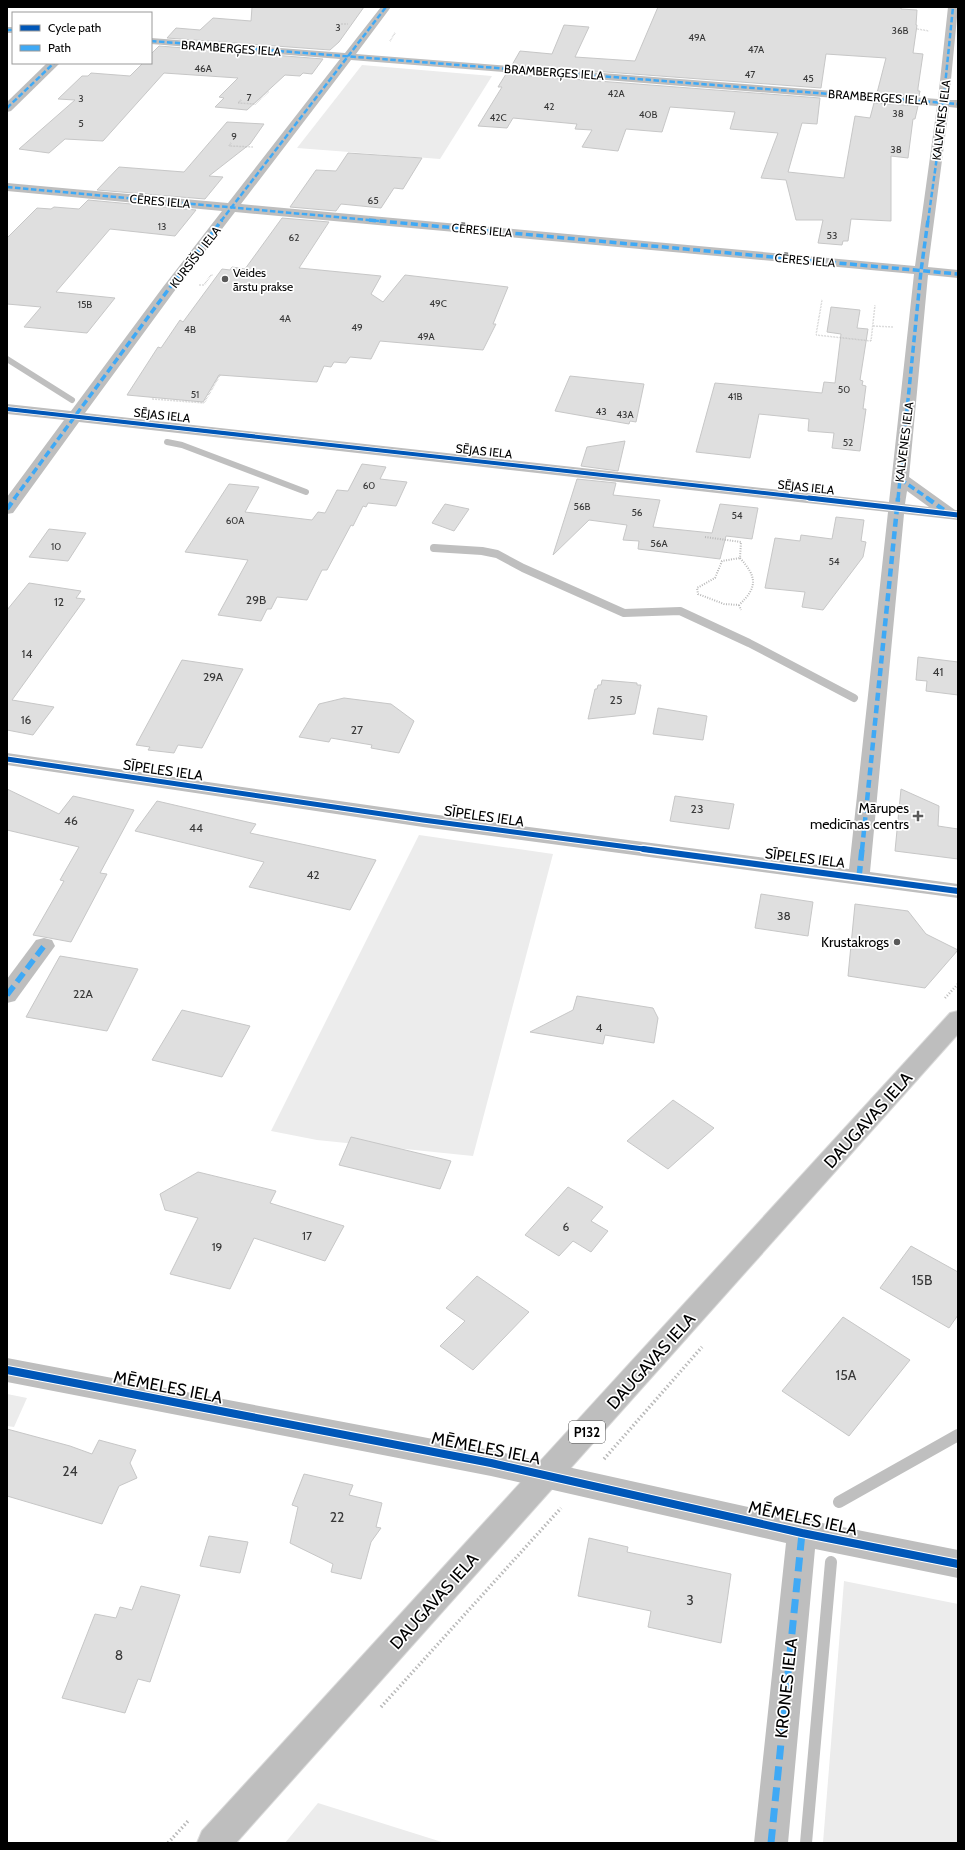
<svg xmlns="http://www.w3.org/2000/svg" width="965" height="1850" font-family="Cabin,sans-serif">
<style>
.green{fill:#ececec}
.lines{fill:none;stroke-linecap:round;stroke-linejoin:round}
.stream-far2{stroke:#bfbfbf;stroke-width:6}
.stream-far1{stroke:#bfbfbf;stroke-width:8}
.stream{stroke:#bfbfbf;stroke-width:12}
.building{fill:#dfdfdf;stroke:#c7c7c7}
.major-casing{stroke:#dbdbdb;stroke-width:2}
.path-far3{stroke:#b9b9b9;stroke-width:1.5;stroke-dasharray:0.5 1;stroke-linecap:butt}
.path-far2{stroke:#b9b9b9;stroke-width:2;stroke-dasharray:1 1.5;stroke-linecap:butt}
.path-far1{stroke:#b9b9b9;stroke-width:2.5;stroke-dasharray:1 2;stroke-linecap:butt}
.path{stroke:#b9b9b9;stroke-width:3.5;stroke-dasharray:1.5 2.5;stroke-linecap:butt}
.minor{fill:#bebebe;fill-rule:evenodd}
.major{fill:#bebebe;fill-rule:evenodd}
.quiet-far4{stroke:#3fa9f5;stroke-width:2.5;stroke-dasharray:5.5 2.5;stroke-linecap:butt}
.quiet-far3{stroke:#3fa9f5;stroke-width:3.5;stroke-dasharray:7 3.5;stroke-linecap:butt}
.quiet-far2{stroke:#3fa9f5;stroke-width:4.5;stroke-dasharray:8 4.5;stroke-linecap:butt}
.quiet-far1{stroke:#3fa9f5;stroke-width:5.5;stroke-dasharray:11 5.5;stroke-linecap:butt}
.quiet{stroke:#3fa9f5;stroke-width:7;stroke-dasharray:14 7;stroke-linecap:butt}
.cycleway-far3-casing{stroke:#fff;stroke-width:5.5}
.cycleway-far2-casing{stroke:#fff;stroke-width:7}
.cycleway-far1-casing{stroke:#fff;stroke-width:9}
.cycleway-casing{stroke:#fff;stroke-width:10}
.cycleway-far3{stroke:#0057b8;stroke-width:4}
.cycleway-far2{stroke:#0057b8;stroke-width:5}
.cycleway-far1{stroke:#0057b8;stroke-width:6}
.cycleway{stroke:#0057b8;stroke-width:8}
.poi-dot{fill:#595959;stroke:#fff;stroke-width:1.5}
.labels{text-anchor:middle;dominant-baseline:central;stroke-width:3.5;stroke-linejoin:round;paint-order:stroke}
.far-number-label{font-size:10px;fill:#383838}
.far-street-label{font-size:12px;fill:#000;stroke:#fff}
.far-poi-label{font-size:12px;fill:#000;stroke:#fff;text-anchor:start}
.number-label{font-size:12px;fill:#383838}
.shield{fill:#fff;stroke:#4c4c4c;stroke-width:1}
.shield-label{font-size:13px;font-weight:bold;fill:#000}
.street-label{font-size:14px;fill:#000;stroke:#fff}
.poi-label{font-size:14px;fill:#000;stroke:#fff;text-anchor:end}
.near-number-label{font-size:14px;fill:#383838}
.near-street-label{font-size:17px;fill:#000;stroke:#fff}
</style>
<rect width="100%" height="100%" fill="#fff"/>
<g class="green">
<path d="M 362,65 L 492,76 L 440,159 L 297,148 Z"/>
<path d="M 419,835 L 553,854 L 473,1156 L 317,1140 L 271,1131 Z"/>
<path d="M 7,1394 L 27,1398 L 14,1427 L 7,1426 Z"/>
<path d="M 844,1581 L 958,1604 L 958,1843 L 823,1843 Z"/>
<path d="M 318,1803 L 445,1843 L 285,1843 Z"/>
</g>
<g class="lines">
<g class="stream-far2">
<path d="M 7,359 L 72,400"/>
<path d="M 167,442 L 182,445 L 306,492"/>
</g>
<path class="stream-far1" d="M 434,548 L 482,551 L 497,554 L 523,568 L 624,613 L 680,611 L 749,643 L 854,698"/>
<g class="stream">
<path d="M 839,1502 L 958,1435"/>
<path d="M 806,1843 L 831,1562"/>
</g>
</g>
<g class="building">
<path d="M 252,7 L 364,7 L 339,42 L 330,50 L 167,38 L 176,28 L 200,30 L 213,18 L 251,21 Z"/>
<path d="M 658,7 L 901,7 L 901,9 L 917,10 L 916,25 L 917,25 L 913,53 L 923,54 L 918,88 L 918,91 L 920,91 L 919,96 L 877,93 L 886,58 L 826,54 L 821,88 L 512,65 L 520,51 L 552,54 L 564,25 L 589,27 L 575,57 L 635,61 Z"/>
<path d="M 159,46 L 323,59 L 312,74 L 303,73 L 300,76 L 285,75 L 247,110 L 215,107 L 224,98 L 219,97 L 238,78 L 164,73 L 103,141 L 65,139 L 49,153 L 19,149 L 75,100 L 58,99 L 82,76 L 88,76 L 91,73 L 130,76 L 143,63 L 151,63 L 151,54 Z"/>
<path d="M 506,74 L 820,98 L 817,124 L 802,123 L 788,172 L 844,178 L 855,116 L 870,118 L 874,103 L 918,106 L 915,119 L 913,119 L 908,158 L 891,156 L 891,221 L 851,219 L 848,241 L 843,241 L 842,245 L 818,243 L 823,220 L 796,220 L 786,180 L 761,178 L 778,133 L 730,129 L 735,112 L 670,107 L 662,132 L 626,129 L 618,151 L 582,147 L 592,130 L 575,129 L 577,124 L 513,118 L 507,128 L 478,126 L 502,87 L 498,87 Z"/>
<path d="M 227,122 L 264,124 L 250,144 L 209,176 L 223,177 L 205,199 L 97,190 L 119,167 L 184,172 Z"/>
<path d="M 348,153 L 422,158 L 403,189 L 394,188 L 381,208 L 341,204 L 336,211 L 290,207 L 316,170 L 336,171 Z"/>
<path d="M 88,200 L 196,210 L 175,236 L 110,229 L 56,292 L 115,298 L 87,333 L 24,327 L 41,307 L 7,304 L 7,238 L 37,208 L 51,209 L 54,207 L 79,209 Z"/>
<path d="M 282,218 L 329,222 L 299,268 L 381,276 L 371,294 L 383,302 L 405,275 L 508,287 L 493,324 L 496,324 L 483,350 L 380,341 L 371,359 L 350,357 L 346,363 L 334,362 L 331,367 L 324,366 L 317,382 L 219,375 L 203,402 L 127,395 L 158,347 L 161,348 L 180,320 L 183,322 L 222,269 L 230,270 L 232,267 L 245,269 Z"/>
<path d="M 831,307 L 860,310 L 857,328 L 868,329 L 860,380 L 863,381 L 862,385 L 866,386 L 863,409 L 866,409 L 860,451 L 832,448 L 834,433 L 808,431 L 809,419 L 759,414 L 750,458 L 696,452 L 715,383 L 822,393 L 824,382 L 835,383 L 841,334 L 827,332 Z"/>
<path d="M 570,376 L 644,384 L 636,422 L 630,421 L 629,424 L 555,411 Z"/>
<path d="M 625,441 L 618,471 L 581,466 L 587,447 Z"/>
<path d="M 362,464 L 386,467 L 380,479 L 407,482 L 396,506 L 368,503 L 366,507 L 363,506 L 353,526 L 351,525 L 327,570 L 322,570 L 307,600 L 277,597 L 271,609 L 267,609 L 261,621 L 218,615 L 248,560 L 185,552 L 229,484 L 259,487 L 245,512 L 312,520 L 318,512 L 325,513 L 337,490 L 348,491 Z"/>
<path d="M 577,479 L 616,483 L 613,495 L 660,500 L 653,527 L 712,533 L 720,504 L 758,508 L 752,539 L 726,536 L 720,559 L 638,549 L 639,541 L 623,540 L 627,525 L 589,520 L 553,555 Z"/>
<path d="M 445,504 L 469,509 L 454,531 L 432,523 Z"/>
<path d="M 836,517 L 864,520 L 861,541 L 866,542 L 863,557 L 823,610 L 802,607 L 805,592 L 765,588 L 775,538 L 800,541 L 801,535 L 832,539 Z"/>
<path d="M 49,529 L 86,533 L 68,561 L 29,557 Z"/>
<path d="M 29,583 L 81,591 L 76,598 L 85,599 L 12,700 L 54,707 L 33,735 L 7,730 L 7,610 Z"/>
<path d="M 918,657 L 958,662 L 958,695 L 926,691 L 927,681 L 916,680 Z"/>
<path d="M 182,660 L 243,669 L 202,748 L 178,745 L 174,753 L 148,750 L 150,747 L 136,745 Z"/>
<path d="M 602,680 L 637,683 L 637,685 L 641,685 L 635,714 L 588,719 L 595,689 L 597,689 L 598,685 L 601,685 Z"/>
<path d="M 344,698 L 391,704 L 414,721 L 399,753 L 371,748 L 372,745 L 331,738 L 329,742 L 299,737 L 319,704 Z"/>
<path d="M 658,708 L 707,716 L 703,740 L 653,734 Z"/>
<path d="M 7,789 L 59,814 L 73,796 L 134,810 L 100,873 L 107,874 L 71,942 L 33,935 L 64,881 L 60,880 L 79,847 L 7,830 Z"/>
<path d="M 901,789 L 939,806 L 938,826 L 958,829 L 958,859 L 895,851 Z"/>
<path d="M 675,796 L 734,804 L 729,829 L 670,821 Z"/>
<path d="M 157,801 L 256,824 L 250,833 L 376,860 L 350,910 L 249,887 L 264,862 L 135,831 Z"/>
<path d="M 761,894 L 813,902 L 808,936 L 755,928 Z"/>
<path d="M 855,904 L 908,911 L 926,934 L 958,950 L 925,988 L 848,976 Z"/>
<path d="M 60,956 L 138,969 L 107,1031 L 26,1017 Z"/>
<path d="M 577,996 L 653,1008 L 658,1018 L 654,1043 L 605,1035 L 603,1044 L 530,1032 L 573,1010 Z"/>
<path d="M 182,1010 L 250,1026 L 222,1077 L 152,1060 Z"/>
<path d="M 673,1100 L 714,1128 L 668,1169 L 627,1141 Z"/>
<path d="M 351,1137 L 451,1161 L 440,1189 L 339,1165 Z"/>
<path d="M 198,1172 L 276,1191 L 270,1203 L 344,1226 L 325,1261 L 254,1238 L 230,1289 L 170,1274 L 198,1218 L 165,1210 L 160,1194 Z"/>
<path d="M 568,1187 L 603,1207 L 591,1221 L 608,1231 L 591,1252 L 573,1241 L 559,1256 L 525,1235 Z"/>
<path d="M 911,1246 L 958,1272 L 958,1315 L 949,1328 L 880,1288 Z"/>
<path d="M 477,1276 L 529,1312 L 473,1370 L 440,1346 L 465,1321 L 446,1308 Z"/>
<path d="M 843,1317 L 910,1360 L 849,1436 L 782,1391 Z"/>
<path d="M 7,1429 L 70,1446 L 92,1454 L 99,1440 L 136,1450 L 130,1463 L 137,1478 L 119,1486 L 102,1524 L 7,1496 Z"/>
<path d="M 304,1474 L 353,1485 L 349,1495 L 382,1503 L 376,1527 L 381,1528 L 371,1542 L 361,1579 L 331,1572 L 333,1564 L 290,1543 L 298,1507 L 292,1505 Z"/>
<path d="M 209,1536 L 248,1542 L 240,1573 L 200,1566 Z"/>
<path d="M 589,1538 L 628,1547 L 627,1552 L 731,1574 L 721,1643 L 648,1627 L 651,1611 L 578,1596 Z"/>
<path d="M 141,1586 L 180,1595 L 150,1682 L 138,1679 L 125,1713 L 62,1698 L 95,1614 L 116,1618 L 120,1607 L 132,1610 Z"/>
</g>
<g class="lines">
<g class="major-casing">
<path id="major" d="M 958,1011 L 958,1034 L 236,1843 L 197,1843 L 202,1831 L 950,1013 Z"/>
</g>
<g class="path-far3">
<path d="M 341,24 L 348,24"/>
<path d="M 917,29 L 929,31"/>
<path d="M 390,41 L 395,33"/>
<path d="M 241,100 L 238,103 L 255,104 L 269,91"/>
<path d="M 231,143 L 229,146 L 253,147"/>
<path d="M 199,285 L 204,285 L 211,275 L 213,275"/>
<path d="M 822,300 L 816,335 L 871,341 L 875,305"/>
<path d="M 873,326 L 893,327"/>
<path d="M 152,399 L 204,403 L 220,375"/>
</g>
<g class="path-far2">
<path d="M 705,537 L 741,542 L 740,558"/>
<path d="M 740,558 C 757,577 758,587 739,605 L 724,604 L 698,594 L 697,588 L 715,578 L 722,561 Z"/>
<path d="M 739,605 L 741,610"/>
</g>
<path class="path-far1" d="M 945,998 L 958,984"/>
<g class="path">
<path d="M 604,1459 L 702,1347"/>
<path d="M 381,1707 L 561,1508"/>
<path d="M 168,1843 L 189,1820"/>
</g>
<g class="minor">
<path d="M 381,7 L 391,7 L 356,54 L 938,99 L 948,7 L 958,7 L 949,100 L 958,100 L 958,108 L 949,107 L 928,267 L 958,270 L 958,278 L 928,275 L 909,477 L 955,510 L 958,510 L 958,520 L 904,514 L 870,872 L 958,884 L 958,898 L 423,827 L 7,765 L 7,753 L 423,813 L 849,869 L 888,512 L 79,422 L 13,513 L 7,514 L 7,497 L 64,420 L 7,414 L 7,404 L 71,411 L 163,287 L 222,211 L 7,191 L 7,183 L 228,203 L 340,59 L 151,44 L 151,38 L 345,53 ZM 351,60 L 937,106 L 915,266 L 241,204 ZM 235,212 L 914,274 L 889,502 L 85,413 L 173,293 ZM 907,491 L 929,507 L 905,504 Z"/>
<rect x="7" y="27" width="6" height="6"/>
<path d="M 47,63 L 60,63 L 11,111 L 7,112 L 7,102 Z"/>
<path d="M 44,938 L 52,940 L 55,946 L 15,1001 L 7,1003 L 7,979 L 36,940 Z"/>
<path d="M 7,1358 L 491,1450 L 802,1519 L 958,1550 L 958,1578 L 815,1549 L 788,1843 L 754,1843 L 786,1543 L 491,1476 L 7,1382 Z"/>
</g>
<use href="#major" class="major"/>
<g class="quiet-far4">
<path d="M 7,30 L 13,30"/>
<path d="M 151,41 L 958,104"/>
<path d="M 7,108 L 54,63"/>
<path d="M 7,187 L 380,221"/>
<path d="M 221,221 L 386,7"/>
<path d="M 928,221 L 940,135 L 953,7"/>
</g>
<g class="quiet-far3">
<path d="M 369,220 L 958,274"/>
<path d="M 900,479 L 929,499"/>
<path d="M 14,499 L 168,290 L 222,220"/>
<path d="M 898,499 L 921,271 L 928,220"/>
</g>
<g class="quiet-far2">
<path d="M 927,498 L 948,513"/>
<path d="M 7,509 L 15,498"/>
<path d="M 862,850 L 898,498"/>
</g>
<g class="quiet-far1">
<path d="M 859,877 L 862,849"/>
<path d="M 7,995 L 44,946"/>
</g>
<path class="quiet" d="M 771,1843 L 802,1533"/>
<g class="cycleway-far3-casing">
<path id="cycleway-far3" d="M 7,409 L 818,499"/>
</g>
<g class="cycleway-far2-casing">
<g id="cycleway-far2">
<path d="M 809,498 L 958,515"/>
<path d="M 7,759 L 423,820 L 651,850"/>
</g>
</g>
<g class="cycleway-far1-casing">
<path id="cycleway-far1" d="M 643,849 L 958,891"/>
</g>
<g class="cycleway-casing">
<path id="cycleway" d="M 7,1370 L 491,1463 L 802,1533 L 958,1564"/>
</g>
<use href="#cycleway-far3" class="cycleway-far3"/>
<use href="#cycleway-far2" class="cycleway-far2"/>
<use href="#cycleway-far1" class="cycleway-far1"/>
<use href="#cycleway" class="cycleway"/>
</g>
<g class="poi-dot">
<circle cx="225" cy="279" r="4"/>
<path d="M916 810h4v4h4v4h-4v4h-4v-4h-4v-4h4z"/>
<circle cx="897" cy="942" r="4"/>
</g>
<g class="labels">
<g class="far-number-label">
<text x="338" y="27">3</text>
<text x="900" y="30">36B</text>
<text x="697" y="37">49A</text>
<text x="756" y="49">47A</text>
<text x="203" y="68">46A</text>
<text x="750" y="74">47</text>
<text x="808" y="78">45</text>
<text x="616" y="93">42A</text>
<text x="249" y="97">7</text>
<text x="81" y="98">3</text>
<text x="549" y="106">42</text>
<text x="898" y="113">38</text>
<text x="648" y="114">40B</text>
<text x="498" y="117">42C</text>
<text x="81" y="123">5</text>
<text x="234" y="136">9</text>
<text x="896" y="149">38</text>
<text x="373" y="200">65</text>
<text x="162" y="226">13</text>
<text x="832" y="235">53</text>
<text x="294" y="237">62</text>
<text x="438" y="303">49C</text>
<text x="85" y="304">15B</text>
<text x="285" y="318">4A</text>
<text x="357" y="327">49</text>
<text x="190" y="329">4B</text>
<text x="426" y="336">49A</text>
<text x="844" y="389">50</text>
<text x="195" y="394">51</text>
<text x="735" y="396">41B</text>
<text x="601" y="411">43</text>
<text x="625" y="414">43A</text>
<text x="848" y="442">52</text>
<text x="369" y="485">60</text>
<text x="582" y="506">56B</text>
<text x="637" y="512">56</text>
<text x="737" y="515">54</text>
<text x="235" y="520">60A</text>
<text x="659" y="543">56A</text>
<text x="56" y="546">10</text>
<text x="834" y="561">54</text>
</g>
<g class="far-street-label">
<text transform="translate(231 48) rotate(4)">BRAMBERĢES IELA</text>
<text transform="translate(554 72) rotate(4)">BRAMBERĢES IELA</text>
<text transform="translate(878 97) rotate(4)">BRAMBERĢES IELA</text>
<text transform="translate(941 120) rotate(-83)">KALVENES IELA</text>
<text transform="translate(160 201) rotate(5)">CĒRES IELA</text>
<text transform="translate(482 230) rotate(5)">CĒRES IELA</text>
<text transform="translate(195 257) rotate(-52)">KURSĪŠU IELA</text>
<text transform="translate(805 260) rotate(5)">CĒRES IELA</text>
<text transform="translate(162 415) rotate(6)">SĒJAS IELA</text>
<text transform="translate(904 442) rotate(-83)">KALVENES IELA</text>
<text transform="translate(484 451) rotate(6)">SĒJAS IELA</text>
<text transform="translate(806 487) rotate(6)">SĒJAS IELA</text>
</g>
<g class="far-poi-label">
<text x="233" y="272">Veides<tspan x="233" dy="14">ārstu prakse</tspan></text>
</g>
<g class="number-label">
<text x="256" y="599">29B</text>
<text x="59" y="601">12</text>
<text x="27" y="653">14</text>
<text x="938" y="671">41</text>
<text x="213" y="676">29A</text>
<text x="616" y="699">25</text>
<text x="26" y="719">16</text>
<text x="357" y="729">27</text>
<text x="697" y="808">23</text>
<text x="71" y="820">46</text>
<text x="196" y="827">44</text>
<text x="313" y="874">42</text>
<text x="784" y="915">38</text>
<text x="83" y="993">22A</text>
<text x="599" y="1027">4</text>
<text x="566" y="1226">6</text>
<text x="307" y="1235">17</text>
<text x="217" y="1246">19</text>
</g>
<rect class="shield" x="569" y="1421" width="36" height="22" rx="3"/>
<g class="shield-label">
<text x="587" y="1432">P132</text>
</g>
<g class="street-label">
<text transform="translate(163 770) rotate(8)">SĪPELES IELA</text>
<text transform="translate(484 816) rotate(8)">SĪPELES IELA</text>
<text transform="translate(805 858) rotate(7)">SĪPELES IELA</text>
</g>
<g class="poi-label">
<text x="909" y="808">Mārupes<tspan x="909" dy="16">medicīnas centrs</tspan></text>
<text x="889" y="942">Krustakrogs</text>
</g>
<g class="near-number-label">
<text x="922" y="1280">15B</text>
<text x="846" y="1375">15A</text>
<text x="70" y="1471">24</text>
<text x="337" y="1517">22</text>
<text x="690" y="1600">3</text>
<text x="119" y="1655">8</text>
</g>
<g class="near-street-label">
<text transform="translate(868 1120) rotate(-48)">DAUGAVAS IELA</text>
<text transform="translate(651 1361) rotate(-48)">DAUGAVAS IELA</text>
<text transform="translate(168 1387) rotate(11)">MĒMELES IELA</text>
<text transform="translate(486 1448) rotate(11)">MĒMELES IELA</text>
<text transform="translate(803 1518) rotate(12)">MĒMELES IELA</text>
<text transform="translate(434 1601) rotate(-48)">DAUGAVAS IELA</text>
<text transform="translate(786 1688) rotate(-84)">KRONES IELA</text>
</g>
</g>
<rect width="965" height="1850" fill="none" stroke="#000000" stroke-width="16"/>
<rect x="12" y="12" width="140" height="52" fill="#ffffff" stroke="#999999"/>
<rect x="20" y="25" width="20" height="6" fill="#0057b8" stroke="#999999"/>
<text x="48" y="32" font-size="12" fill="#000000">Cycle path</text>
<rect x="20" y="45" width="20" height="6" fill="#3fa9f5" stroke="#999999"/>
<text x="48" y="52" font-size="12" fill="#000000">Path</text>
</svg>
